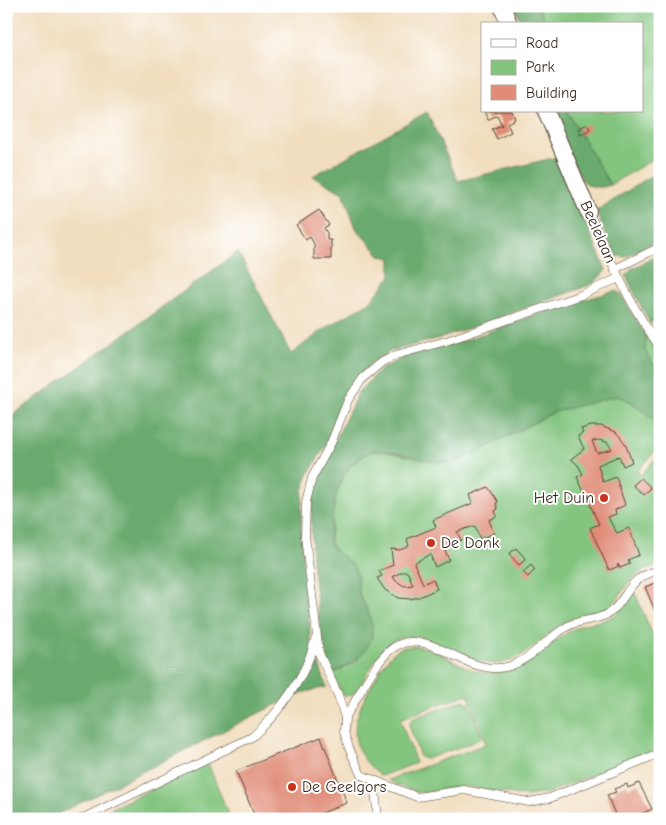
<svg xmlns="http://www.w3.org/2000/svg" width="666" height="825" font-family="'Comic Neue',sans-serif">
<style>
.green{fill:#83c57f;stroke:#5f784e}
.forest{fill:#6aaa6e;stroke:#526a46}
.building{fill:#e08c77;fill-rule:evenodd}
.lines{fill:none;stroke-linecap:round;stroke-linejoin:round}
.lane-casing{stroke:#564536;stroke-width:9}
.street-casing{stroke:#564536;stroke-width:18}
.lane{stroke:#fff;stroke-width:8}
.street{stroke:#fff;stroke-width:16}
.poi-dot{fill:#c8321e;stroke:#fff;stroke-width:2}
.labels{text-anchor:middle;dominant-baseline:central;stroke-width:4;stroke-linejoin:round;paint-order:stroke}
.street-label{font-size:16px;fill:#3b2a1e;stroke:#fff}
.poi-label{font-size:16px;fill:#3b2a1e;stroke:#fff;text-anchor:start}
</style>
<rect width="100%" height="100%" fill="#fff"/>
<filter id="ink" filterUnits="userSpaceOnUse"><feTurbulence type="fractalNoise" baseFrequency=".02" numOctaves="2"/><feDisplacementMap in="SourceGraphic" scale="10" xChannelSelector="R" yChannelSelector="G"/><feConvolveMatrix kernelMatrix="1 2 1 2 8 2 1 2 1" color-interpolation-filters="sRGB"/></filter>
<filter id="wash" filterUnits="userSpaceOnUse"><feTurbulence type="fractalNoise" baseFrequency=".0096" numOctaves="4" result="noise"/><feDisplacementMap in="SourceGraphic" scale="20" xChannelSelector="R" yChannelSelector="G"/><feGaussianBlur stdDeviation="1.12" result="paint"/><feColorMatrix in="noise" values="0 0 0 0 0 0 0 0 0 0 0 0 0 0 0 0 0 1.4 0 .05"/><feComposite in="paint" operator="in"/></filter>
<g filter="url(#wash)">
<rect width="100%" height="100%" fill="#f1debf"/>
<g class="green">
<path d="M 521,6 L 660,6 L 660,155 L 610,185 L 567,111 L 642,111 L 642,24 L 529,24 Z"/>
<path d="M 646,336 L 660,356 L 660,375 L 645,351 Z"/>
<path d="M 616,396 L 630,401 L 660,425 L 660,446 L 637,472 L 641,475 L 660,453 L 660,564 C 651,568 640,571 633,578 C 623,588 618,602 606,610 C 594,617 578,616 566,622 C 543,634 529,657 502,663 C 465,670 421,616 388,645 C 373,658 366,680 353,695 L 343,696 L 332,674 L 357,661 L 370,615 L 359,593 L 358,581 L 345,558 L 336,552 L 330,543 L 333,506 L 340,481 L 348,467 L 369,452 L 382,451 L 438,462 L 454,462 L 468,457 L 554,412 Z"/>
<path d="M 634,591 L 660,652 L 660,748 L 548,793 L 525,796 L 464,786 L 421,793 L 397,785 L 388,780 L 486,744 L 468,694 L 400,719 L 416,763 L 381,776 C 340,744 355,713 377,676 C 383,666 390,652 402,648 C 430,639 455,667 481,672 C 521,678 544,645 575,628 C 584,623 594,623 604,620 C 618,616 626,602 634,591 Z"/>
<path d="M 464,700 L 469,703 L 481,735 L 479,740 L 426,759 L 420,757 L 409,725 L 412,719 Z"/>
<path d="M 208,763 L 230,819 L 88,819 Z"/>
</g>
<g class="forest">
<path d="M 514,6 L 538,6 L 546,24 L 522,24 Z"/>
<path d="M 554,111 L 567,111 L 610,185 C 600,189 588,188 581,178 C 572,166 561,128 554,111 Z"/>
<path d="M 427,112 L 458,181 L 557,157 L 606,270 L 595,282 L 579,289 L 444,337 L 391,351 L 371,363 L 353,383 L 344,398 L 326,445 L 308,475 L 303,491 L 301,511 L 302,554 L 311,643 L 327,687 L 301,693 L 285,700 L 48,819 L 6,819 L 6,420 L 238,252 L 291,354 L 327,327 L 370,302 L 391,276 L 391,258 L 381,256 L 357,230 L 343,193 L 313,176 Z"/>
<path d="M 660,170 L 660,239 L 626,257 L 616,256 L 613,252 L 596,211 Z"/>
<path d="M 660,254 L 660,316 L 650,324 L 626,276 L 631,269 Z"/>
<path d="M 615,291 L 620,293 L 646,336 L 645,351 L 660,375 L 660,425 L 630,401 L 616,396 L 554,412 L 468,457 C 458,460 449,463 438,462 C 420,461 383,445 367,453 C 341,467 335,493 332,521 C 331,527 328,537 330,543 C 334,555 348,558 354,567 C 360,577 357,587 360,597 C 363,604 368,610 370,617 C 380,648 355,662 332,674 L 321,638 L 312,561 L 311,502 L 318,476 L 359,391 L 380,370 L 406,356 L 460,342 L 555,308 Z"/>
</g>
<g id="blocks">
<g class="building">
<path d="M 484,111 L 512,111 L 515,119 L 507,123 L 511,132 L 497,139 L 492,129 L 502,125 L 497,115 L 488,120 Z"/>
<path d="M 587,124 L 590,129 L 581,135 L 578,129 Z"/>
<path d="M 319,210 L 329,225 L 324,228 L 327,233 L 327,240 L 331,240 L 331,259 L 314,259 L 314,244 L 310,237 L 306,240 L 296,225 Z"/>
<path d="M 591,426 L 601,426 L 616,432 L 625,443 L 632,462 L 623,466 L 619,456 L 598,465 L 603,482 L 616,477 L 625,505 L 615,510 L 616,514 L 608,517 L 612,525 L 617,533 L 629,528 L 639,555 L 628,560 L 630,564 L 620,568 L 618,564 L 617,567 L 609,570 L 590,528 L 599,524 L 577,477 L 583,474 L 578,465 L 571,459 L 584,449 L 578,436 L 583,433 L 581,429 ZM 598,440 L 607,442 L 612,449 L 597,453 L 592,441 Z"/>
<path d="M 641,478 L 651,488 L 644,495 L 633,485 Z"/>
<path d="M 488,487 L 498,502 L 496,503 L 498,509 L 495,511 L 497,516 L 489,520 L 494,533 L 480,539 L 475,526 L 465,529 L 457,532 L 461,540 L 444,548 L 449,560 L 435,567 L 430,554 L 414,563 L 423,584 L 433,579 L 437,589 L 419,597 L 410,599 L 398,598 L 385,590 L 377,578 L 382,576 L 379,571 L 393,565 L 391,549 L 400,550 L 409,546 L 407,539 L 436,527 L 433,520 L 473,503 L 470,495 ZM 405,571 L 408,573 L 413,585 L 404,586 L 395,580 L 393,576 Z"/>
<path d="M 516,548 L 526,559 L 519,565 L 509,554 Z"/>
<path d="M 531,565 L 535,570 L 528,577 L 523,572 Z"/>
<path d="M 660,581 L 660,623 L 645,587 Z"/>
<path d="M 321,737 L 347,803 L 307,819 L 256,819 L 236,771 Z"/>
<path d="M 639,783 L 652,809 L 639,815 L 641,819 L 617,819 L 607,795 L 616,792 L 614,789 L 627,784 L 628,788 Z"/>
</g>
</g>
</g>
<g filter="url(#ink)">
<use href="#blocks" fill-opacity="0" stroke="#564536" stroke-width="1"/>
<g class="lines">
<g class="lane-casing">
<g id="lane">
<path d="M 588,211 C 610,257 629,306 660,347"/>
<path d="M 615,269 L 660,247"/>
<path d="M 619,278 L 581,295 L 446,341 L 396,355 L 382,362 L 363,378 L 348,400 L 331,443 L 312,478 L 306,502 L 305,536 L 319,653 L 338,695 L 345,718 L 344,732 L 349,748 L 361,775 L 417,797 L 464,790 L 529,802 L 550,798 L 660,753"/>
<path d="M 345,718 C 357,700 378,653 398,645 C 435,629 467,679 510,666 C 534,658 548,636 570,625 C 582,619 597,621 609,613 C 621,606 626,590 636,581 C 642,575 652,573 660,569"/>
<path d="M 374,781 L 378,819"/>
<path d="M 81,819 L 252,737 C 280,712 306,677 315,640"/>
</g>
</g>
<g class="street-casing">
<g id="street">
<path d="M 502,6 L 509,24"/>
<path d="M 546,111 L 588,211"/>
</g>
</g>
<use href="#lane" class="lane"/>
<use href="#street" class="street"/>
</g>
</g>
<g class="poi-dot">
<circle cx="604" cy="498" r="5"/>
<circle cx="431" cy="543" r="5"/>
<circle cx="292" cy="787" r="5"/>
</g>
<g class="labels">
<g class="street-label">
<text transform="translate(598 232) rotate(66)">Beelelaan</text>
</g>
<g class="poi-label">
<text x="594" y="498" text-anchor="end">Het Duin</text>
<text x="441" y="543">De Donk</text>
<text x="302" y="787">De Geelgors</text>
</g>
</g>
<rect width="666" height="825" fill="none" stroke="#fff" stroke-width="25"/>
<rect x="481" y="22" width="162" height="90" fill="#ffffff" stroke="#b1aaa5"/>
<rect x="491" y="39" width="25" height="8" fill="#ffffff" stroke="#b1aaa5"/>
<text x="526" y="48" font-size="15" fill="#3b2a1e">Road</text>
<rect x="491" y="60" width="25" height="15" fill="#83c57f" stroke="#b1aaa5"/>
<text x="526" y="72" font-size="15" fill="#3b2a1e">Park</text>
<rect x="491" y="85" width="25" height="15" fill="#e08c77" stroke="#b1aaa5"/>
<text x="526" y="98" font-size="15" fill="#3b2a1e">Building</text>
</svg>
